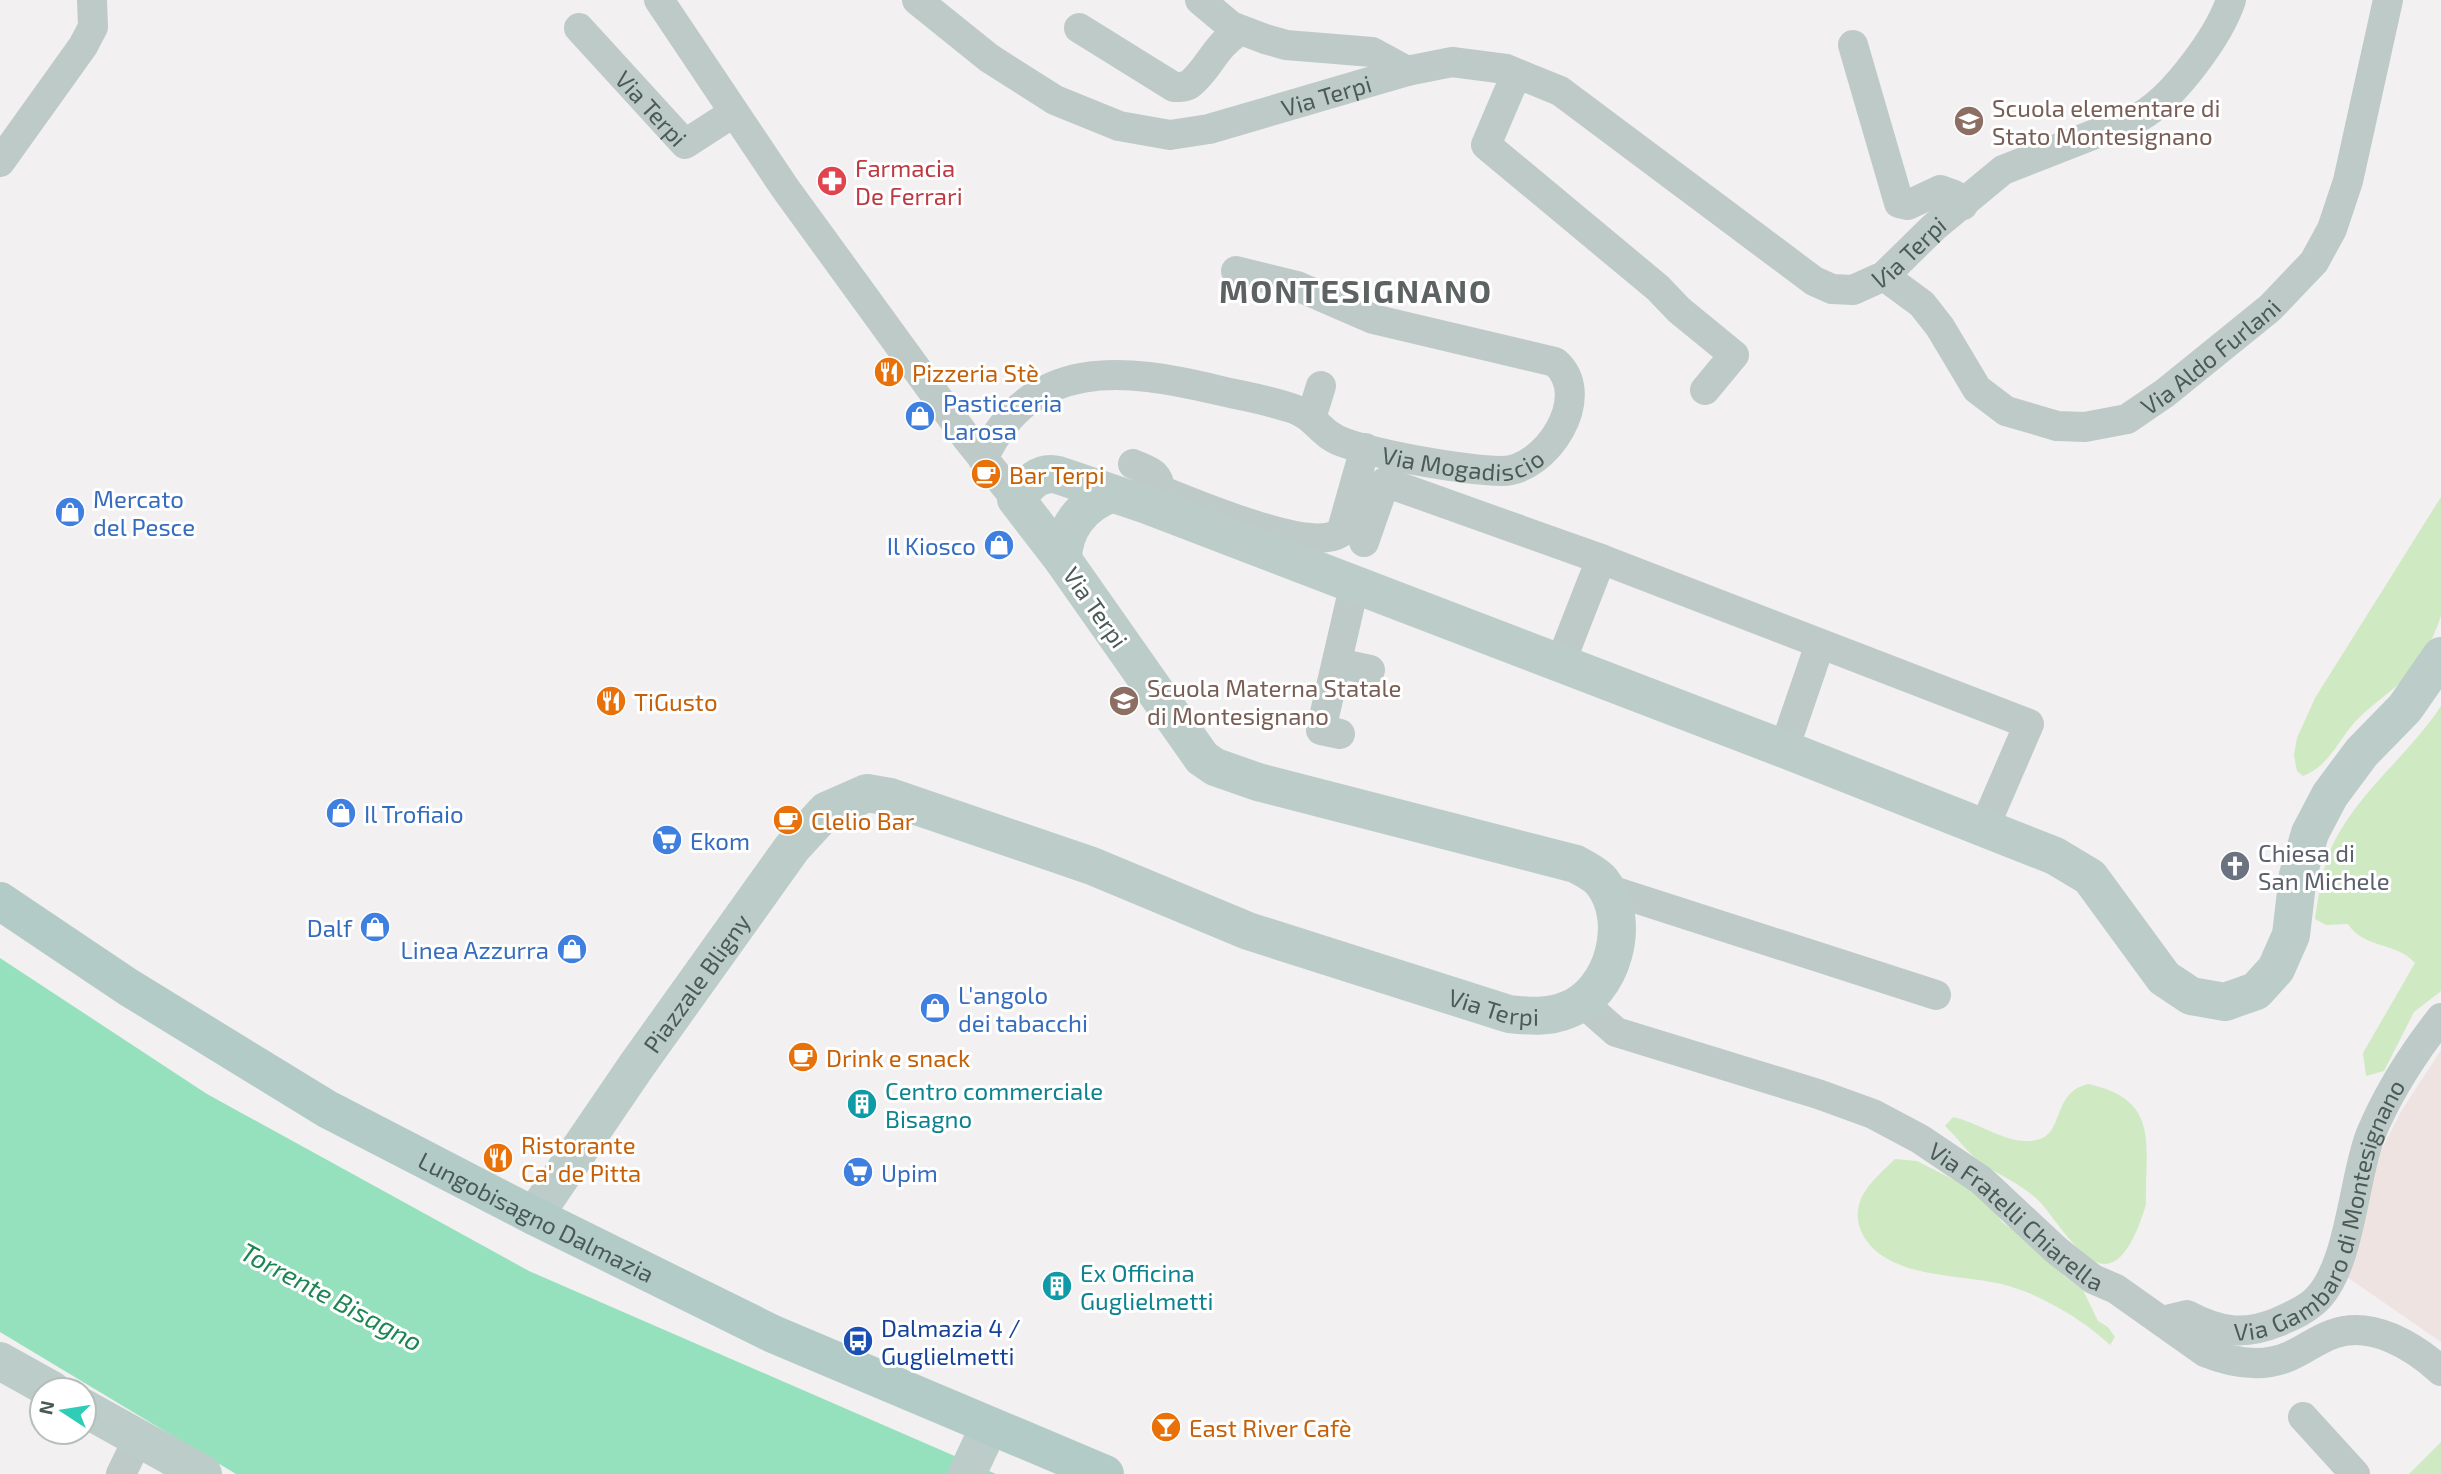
<svg xmlns="http://www.w3.org/2000/svg" width="2441" height="1474" font-family="'Exo 2',sans-serif">
<style>
.commercial{fill:#efe3e2}
.green{fill:#cfeac3}
.water{fill:#96e1bd}
.lines{fill:none;stroke-linecap:round;stroke-linejoin:round}
.street{stroke:#bdcac7;stroke-width:30}
.secondary{stroke:#bbccc9;stroke-width:38}
.primary{stroke:#b3cbc6;stroke-width:38}
.labels{text-anchor:middle;dominant-baseline:central;stroke-width:6;stroke-linejoin:round;paint-order:stroke}
.street-label{font-size:24px;fill:#4a5b57;stroke:#fff}
.education-label{font-size:24px;fill:#785e54;stroke:#fff;text-anchor:start}
.health-label{font-size:24px;fill:#be3a42;stroke:#fff;text-anchor:start}
.food-label{font-size:24px;fill:#c56008;stroke:#fff;text-anchor:start}
.shop-label{font-size:24px;fill:#366cbe;stroke:#fff;text-anchor:start}
.worship-label{font-size:24px;fill:#5b616d;stroke:#fff;text-anchor:start}
.culture-label{font-size:24px;fill:#0d838f;stroke:#fff;text-anchor:start}
.transit-label{font-size:24px;fill:#164399;stroke:#fff;text-anchor:start}
.water-label{font-size:26px;font-style:italic;fill:#1c8552;stroke:#fff}
.district-label{font-size:32px;font-weight:bold;letter-spacing:2px;fill:#5d6362;stroke:#fff}
</style>
<rect width="100%" height="100%" fill="#f2f0f1"/>
<path class="commercial" d="M 2441,1050 L 2441,1342 L 2347,1277 L 2377,1158 L 2402,1110 Z"/>
<g class="green">
<path d="M 2441,497 L 2441,616 C 2436,631 2429,646 2421,660 C 2404,685 2375,700 2354,723 C 2338,741 2328,767 2303,776 L 2297,771 L 2294,755 L 2297,738 L 2315,698 Z"/>
<path d="M 2441,706 L 2441,991 L 2414,1012 L 2384,1071 L 2366,1076 L 2363,1053 L 2415,963 C 2397,942 2364,949 2348,924 L 2326,925 L 2315,919 C 2318,899 2321,876 2328,856 C 2351,797 2407,758 2441,706 Z"/>
<path d="M 2088,1084 C 2163,1100 2144,1148 2146,1204 C 2141,1222 2127,1263 2106,1264 C 2084,1266 2055,1219 2041,1203 C 2026,1187 2001,1176 1983,1164 C 1968,1154 1958,1138 1945,1126 L 1953,1117 C 1981,1123 2008,1146 2036,1140 C 2065,1135 2051,1093 2088,1084 Z"/>
<path d="M 1895,1159 L 1917,1161 L 1970,1188 L 1987,1201 L 2002,1222 L 2041,1250 L 2064,1276 L 2083,1290 L 2098,1321 L 2108,1327 L 2115,1337 L 2110,1345 C 2085,1321 2043,1296 2009,1286 C 1966,1273 1888,1281 1863,1235 C 1855,1221 1856,1204 1866,1190 C 1873,1179 1885,1169 1895,1159 Z"/>
<path d="M 2441,1442 L 2441,1474 L 2409,1474 Z"/>
</g>
<path class="water" d="M 0,958 L 207,1094 L 529,1271 L 996,1474 L 236,1474 L 0,1332 Z"/>
<g class="lines">
<g class="street">
<path d="M 659,0 L 785,188 L 966,437 L 1016,499"/>
<path id="s1" d="M 917,0 L 989,58 L 1055,100 L 1119,126 L 1170,135 L 1209,129 L 1407,71 L 1452,62 L 1506,69 L 1560,91 L 1814,281 L 1832,289 L 1853,290 L 1884,276 L 1934,227 L 2003,170 L 2141,116 C 2174,97 2219,36 2231,0"/>
<path d="M 1200,0 L 1231,26 L 1265,39 L 1286,45 L 1372,52 L 1407,71"/>
<path id="s2" d="M 579,28 L 685,144 L 733,113"/>
<path d="M 1079,28 L 1174,87 C 1180,87 1186,87 1190,84 C 1209,69 1214,47 1239,31"/>
<path d="M 1853,45 L 1899,203 L 1908,205 L 1940,190 L 1954,195 L 1963,205"/>
<path d="M 1523,76 L 1512,84 L 1486,145 L 1658,288 L 1679,310 L 1734,355 L 1705,390"/>
<path d="M 0,162 L 83,46 L 93,27 L 92,0"/>
<path id="s3" d="M 1884,276 L 1922,304 L 1940,327 L 1977,389 L 2006,411 L 2057,426 L 2085,427 L 2127,419 L 2165,393 L 2270,308 L 2314,262 L 2332,229 L 2348,181 L 2388,0"/>
<path d="M 1311,418 L 1321,386"/>
<path id="s4" d="M 983,459 C 1031,356 1125,368 1217,390 C 1242,396 1269,400 1294,409 C 1316,416 1320,435 1345,443 C 1383,456 1462,470 1502,471 C 1546,471 1595,396 1555,362 L 1373,319 L 1297,286 L 1236,271"/>
<path d="M 1133,464 C 1148,471 1159,472 1160,490 C 1194,503 1308,554 1340,533 L 1343,526 L 1365,448"/>
<path d="M 1364,542 L 1385,482 L 1601,559 L 2029,724 L 1984,828"/>
<path d="M 1337,663 L 1370,670"/>
<path d="M 1560,664 L 1601,559"/>
<path d="M 1340,734 L 1321,730 L 1354,587"/>
<path d="M 1784,749 L 1820,644"/>
<path d="M 1607,889 L 1936,995"/>
<path id="s5" d="M 1582,1002 L 1616,1032 L 1818,1094 L 1873,1114 L 1920,1139 L 1981,1180 L 2056,1250 L 2093,1279 L 2116,1289 L 2205,1352 C 2232,1363 2263,1368 2290,1356 C 2304,1350 2318,1339 2333,1334 C 2371,1320 2414,1346 2441,1371"/>
<path id="s6" d="M 2162,1321 L 2187,1315 C 2219,1332 2244,1336 2278,1322 C 2291,1316 2304,1311 2315,1301 C 2350,1269 2353,1181 2370,1136 C 2388,1092 2412,1055 2441,1018"/>
<path d="M 2303,1417 L 2355,1474"/>
<path d="M 121,1474 L 138,1439"/>
</g>
<g class="secondary">
<path d="M 1063,560 C 1063,529 1082,504 1111,494"/>
<path id="s7" d="M 534,1216 L 637,1065 L 792,848 L 826,811 L 867,793 L 890,797 L 1092,866 L 1248,931 L 1509,1014 C 1529,1016 1548,1018 1567,1010 C 1613,993 1633,921 1602,882 C 1596,874 1584,869 1576,864 L 1258,782 L 1215,767 L 1202,758 L 1063,560 L 1016,499 C 1027,486 1038,470 1058,475 L 1147,505 L 1784,749 L 2055,856 L 2090,877 L 2164,978 L 2191,996 L 2225,1002 L 2256,991 L 2276,969 L 2291,935 L 2298,875 L 2310,833 L 2330,795 L 2362,752 L 2405,708 L 2441,656"/>
<path d="M 0,1361 L 52,1390"/>
<path d="M 84,1408 L 203,1474"/>
<path d="M 967,1474 L 989,1427"/>
</g>
<path class="primary" id="s8" d="M 0,901 L 128,987 L 327,1109 L 534,1216 L 773,1334 L 1105,1474"/>
</g>
<defs>
<g id="school-disc" transform="scale(1.575)"><circle r="9.5" fill="#8d6e63" stroke="#fff"/><path d="M0-5L7-2L0 1L-7-2ZM-4 1L0 2.5L4 1V4Q0 6-4 4Z" fill="#fff"/></g>
<g id="pharmacy-disc" transform="scale(1.575)"><circle r="9.5" fill="#e0444e" stroke="#fff"/><path d="M-2-6h4v4h4v4h-4v4h-4v-4h-4v-4h4Z" fill="#fff"/></g>
<g id="restaurant-disc" transform="scale(1.575)"><circle r="9.5" fill="#e8710a" stroke="#fff"/><path d="M-5-6h1v4h1v-4h1v4h1v-4h1v5L-1.5 .5V6h-2V.5L-5-1ZM5-6V6H3V1.5H1.5Q1.5-4 5-6Z" fill="#fff"/></g>
<g id="shop-disc" transform="scale(1.575)"><circle r="9.5" fill="#3f7fe0" stroke="#fff"/><path d="M-5-2.5h2.3a2.7 3.5 0 0 1 5.4 0H5L5.5 6h-11ZM-1.5-2.5h3a1.5 2.3 0 0 0-3 0Z" fill="#fff"/></g>
<g id="cafe-disc" transform="scale(1.575)"><circle r="9.5" fill="#e8710a" stroke="#fff"/><path d="M-5.5-4.5H6V0H3Q3 3.5 0 3.5H-2.5Q-5.5 3.5-5.5 0ZM3-3.2v2h1.7v-2ZM-6 4.5H4V6H-6Z" fill="#fff"/></g>
<g id="supermarket-disc" transform="scale(1.575)"><circle r="9.5" fill="#3f7fe0" stroke="#fff"/><path d="M-6-5.5h2.5l.6 2H6L4.5 2H-2.5L-4.4-4H-6ZM-1.5 3.2a1.3 1.3 0 1 0 .1 0ZM3 3.2a1.3 1.3 0 1 0 .1 0Z" fill="#fff"/></g>
<g id="church-disc" transform="scale(1.575)"><circle r="9.5" fill="#6b7280" stroke="#fff"/><path d="M-1.2-6h2.4v3.5h3.3v2.4h-3.3V6h-2.4V-.1h-3.3v-2.4h3.3Z" fill="#fff"/></g>
<g id="building-disc" transform="scale(1.575)"><circle r="9.5" fill="#0f9aa8" stroke="#fff"/><path d="M-4-6H4V6H1V3H-1V6H-4ZM-2.5-4.3h1.7v1.8h-1.7ZM.8-4.3h1.7v1.8H.8ZM-2.5-1h1.7V.8h-1.7ZM.8-1h1.7V.8H.8Z" fill="#fff"/></g>
<g id="bus-disc" transform="scale(1.575)"><circle r="9.5" fill="#1a4fb4" stroke="#fff"/><path d="M-5-6H5V4H4V6H2V4H-2V6H-4V4H-5ZM-3.5-4V0h7V-4ZM-3.5 1.2v1.5H-2V1.2ZM2 1.2v1.5H3.5V1.2Z" fill="#fff"/></g>
<g id="bar-disc" transform="scale(1.575)"><circle r="9.5" fill="#e8710a" stroke="#fff"/><path d="M-6-5H6L.8 .8V4.5H3.5V6h-7V4.5H-.8V.8Z" fill="#fff"/></g>
</defs>
<g fill-rule="evenodd">
<use href="#school-disc" x="1969" y="121"/>
<use href="#pharmacy-disc" x="832" y="181"/>
<use href="#restaurant-disc" x="889" y="372"/>
<use href="#shop-disc" x="920" y="416"/>
<use href="#cafe-disc" x="986" y="474"/>
<use href="#shop-disc" x="70" y="512"/>
<use href="#shop-disc" x="999" y="545"/>
<use href="#restaurant-disc" x="611" y="701"/>
<use href="#school-disc" x="1124" y="701"/>
<use href="#shop-disc" x="341" y="813"/>
<use href="#cafe-disc" x="788" y="820"/>
<use href="#supermarket-disc" x="667" y="840"/>
<use href="#church-disc" x="2235" y="866"/>
<use href="#shop-disc" x="375" y="927"/>
<use href="#shop-disc" x="572" y="949"/>
<use href="#shop-disc" x="935" y="1008"/>
<use href="#cafe-disc" x="803" y="1057"/>
<use href="#building-disc" x="862" y="1104"/>
<use href="#restaurant-disc" x="498" y="1158"/>
<use href="#supermarket-disc" x="858" y="1172"/>
<use href="#building-disc" x="1057" y="1286"/>
<use href="#bus-disc" x="858" y="1341"/>
<use href="#bar-disc" x="1166" y="1427"/>
</g>
<g class="labels">
<g class="street-label">
<text stroke="none"><textPath href="#s1" startOffset="453">Via Terpi</textPath></text>
<text stroke="none"><textPath href="#s2" startOffset="108">Via Terpi</textPath></text>
<text stroke="none"><textPath href="#s1" startOffset="1122">Via Terpi</textPath></text>
<text stroke="none"><textPath href="#s3" startOffset="413">Via Aldo Furlani</textPath></text>
<text stroke="none"><textPath href="#s4" startOffset="532">Via Mogadiscio</textPath></text>
<text transform="translate(1096 607) rotate(55)">Via Terpi</text>
<text stroke="none"><textPath href="#s7" startOffset="284">Piazzale Bligny</textPath></text>
<text stroke="none"><textPath href="#s7" startOffset="1208">Via Terpi</textPath></text>
<text stroke="none"><textPath href="#s6" startOffset="238">Via Gambaro di Montesignano</textPath></text>
<text stroke="none"><textPath href="#s5" startOffset="492">Via Fratelli Chiarella</textPath></text>
<text stroke="none"><textPath href="#s8" startOffset="623">Lungobisagno Dalmazia</textPath></text>
</g>
<g class="education-label">
<text x="1992" y="107">Scuola elementare di<tspan x="1992" dy="28">Stato Montesignano</tspan></text>
<text x="1147" y="687">Scuola Materna Statale<tspan x="1147" dy="28">di Montesignano</tspan></text>
</g>
<g class="health-label">
<text x="855" y="167">Farmacia<tspan x="855" dy="28">De Ferrari</tspan></text>
</g>
<g class="food-label">
<text x="912" y="372">Pizzeria Stè</text>
<text x="1009" y="474">Bar Terpi</text>
<text x="634" y="701">TiGusto</text>
<text x="811" y="820">Clelio Bar</text>
<text x="826" y="1057">Drink e snack</text>
<text x="521" y="1144">Ristorante<tspan x="521" dy="28">Ca' de Pitta</tspan></text>
<text x="1189" y="1427">East River Cafè</text>
</g>
<g class="shop-label">
<text x="943" y="402">Pasticceria<tspan x="943" dy="28">Larosa</tspan></text>
<text x="93" y="498">Mercato<tspan x="93" dy="28">del Pesce</tspan></text>
<text x="976" y="545" text-anchor="end">Il Kiosco</text>
<text x="364" y="813">Il Trofiaio</text>
<text x="690" y="840">Ekom</text>
<text x="352" y="927" text-anchor="end">Dalf</text>
<text x="549" y="949" text-anchor="end">Linea Azzurra</text>
<text x="958" y="994">L'angolo<tspan x="958" dy="28">dei tabacchi</tspan></text>
<text x="881" y="1172">Upim</text>
</g>
<g class="worship-label">
<text x="2258" y="852">Chiesa di<tspan x="2258" dy="28">San Michele</tspan></text>
</g>
<g class="culture-label">
<text x="885" y="1090">Centro commerciale<tspan x="885" dy="28">Bisagno</tspan></text>
<text x="1080" y="1272">Ex Officina<tspan x="1080" dy="28">Guglielmetti</tspan></text>
</g>
<g class="transit-label">
<text x="881" y="1327">Dalmazia 4 /<tspan x="881" dy="28">Guglielmetti</tspan></text>
</g>
<g class="water-label">
<text transform="translate(332 1296) rotate(28)">Torrente Bisagno</text>
</g>
<g class="district-label">
<text x="1356" y="290">MONTESIGNANO</text>
</g>
</g>
<g transform="translate(63 1411) rotate(282)"><circle r="33" fill="#ffffff" stroke="#b7bdbc" stroke-width="2"/>
<path d="M0-5L12 26L0 18L-12 26Z" fill="#2fccb8"/>
<text y="-10" font-size="19" font-weight="bold" text-anchor="middle" fill="#4a5b57">N</text>
</g>
</svg>
